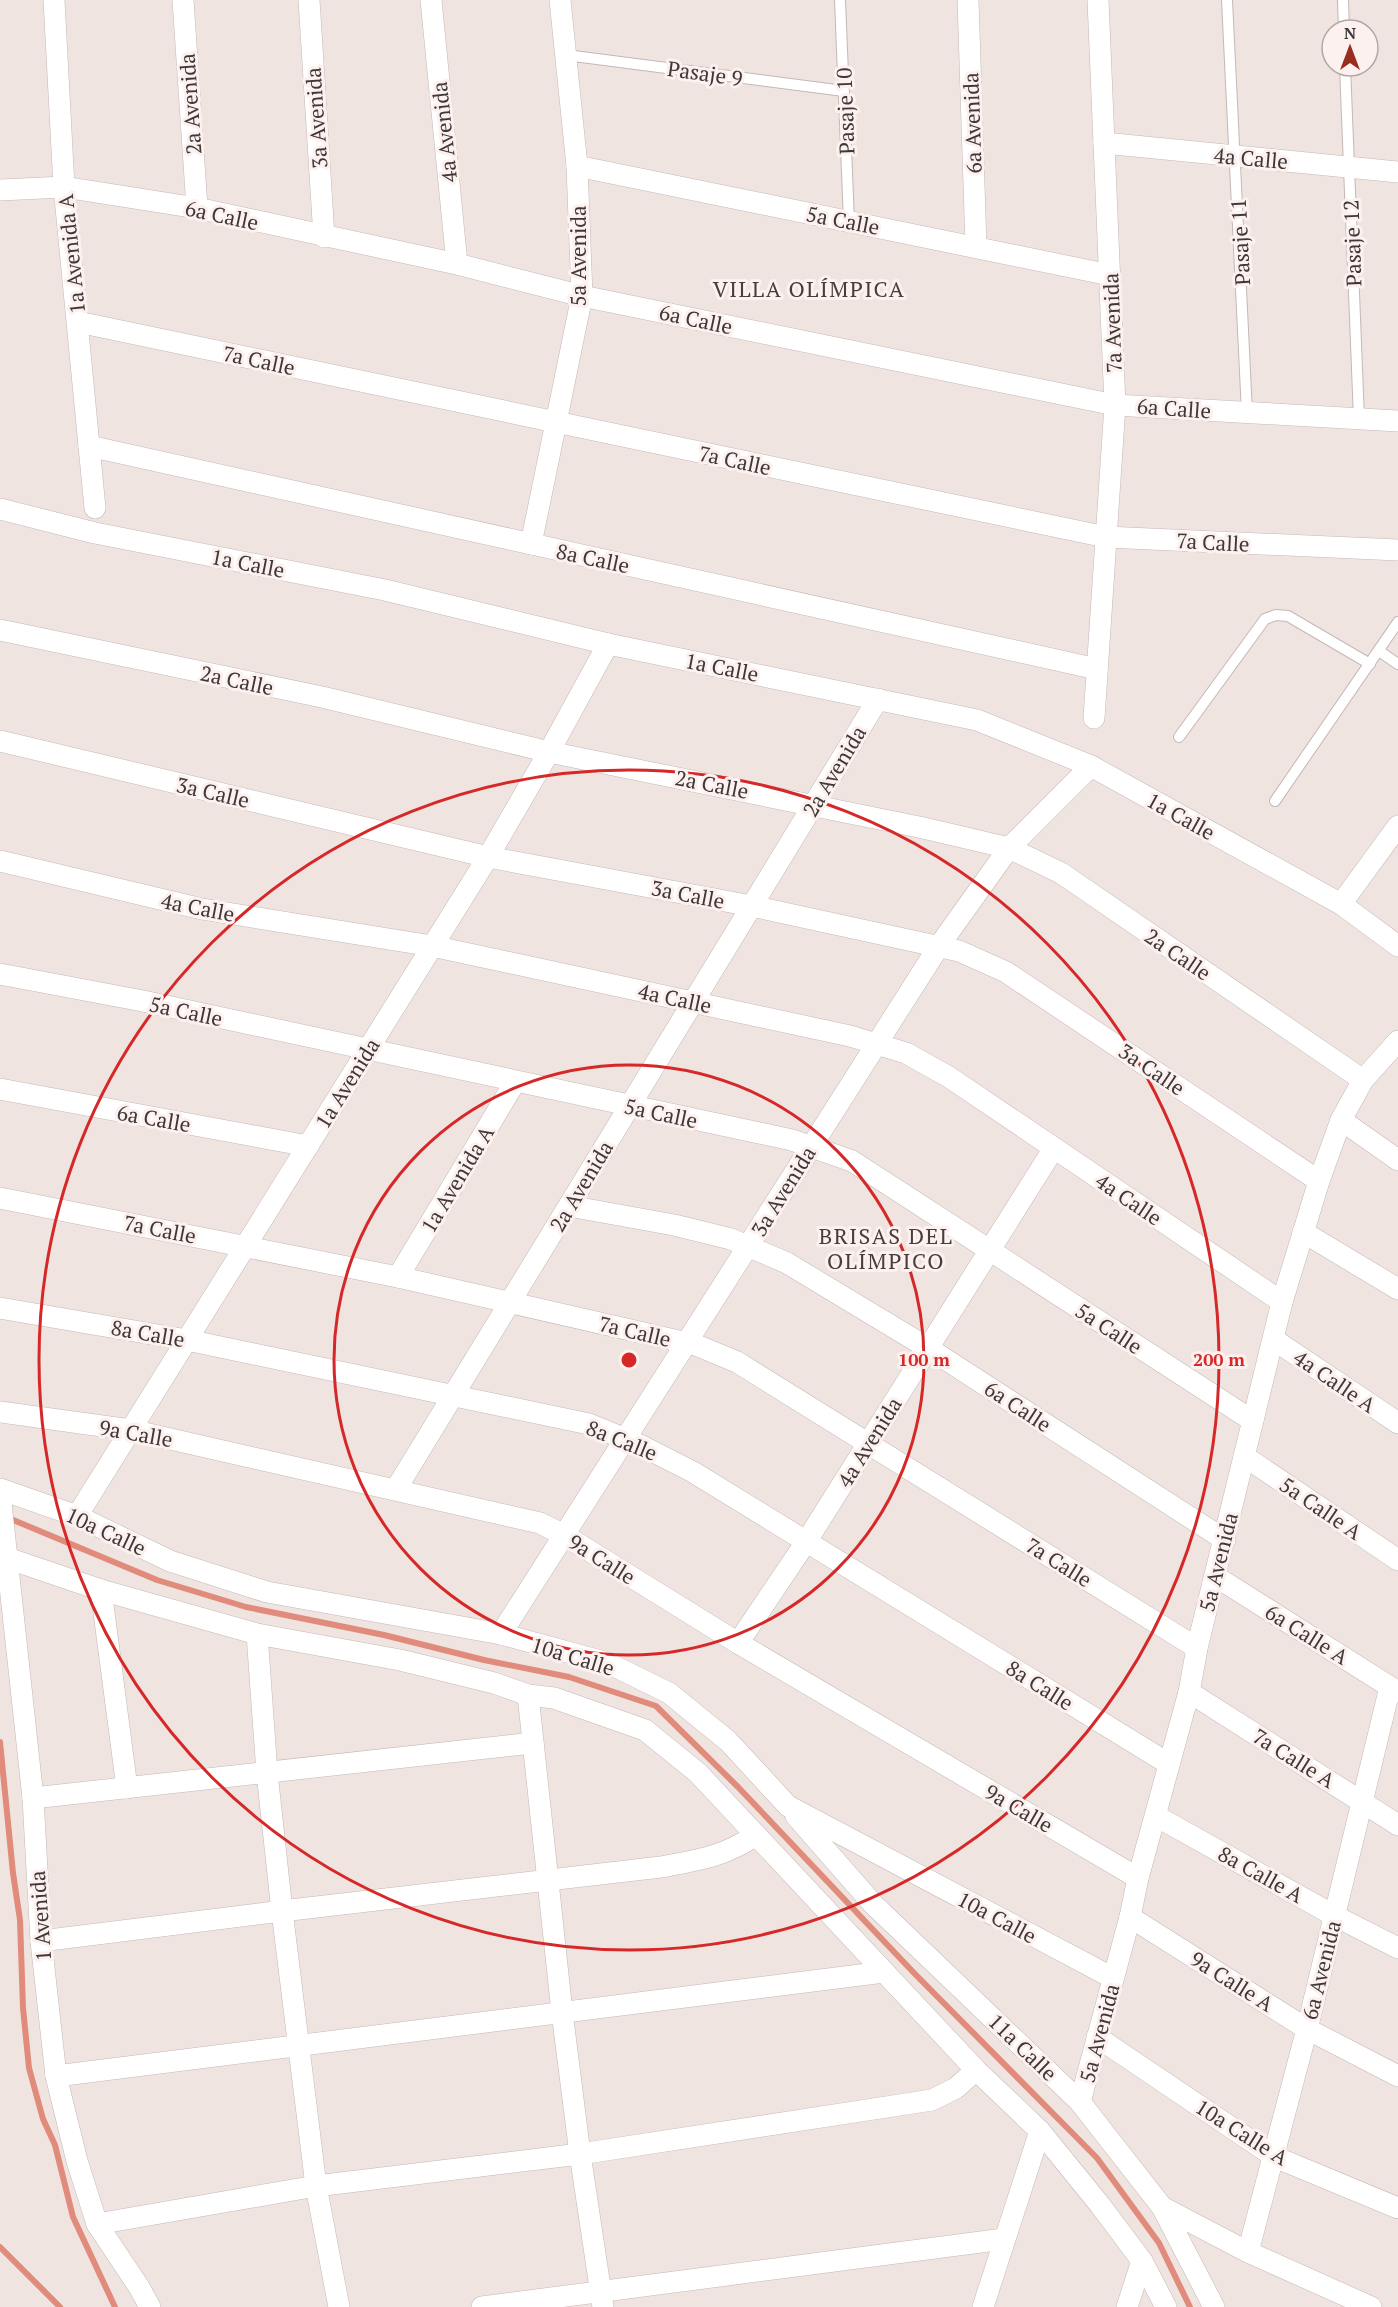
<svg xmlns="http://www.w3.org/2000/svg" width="1398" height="2307" font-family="'PT Serif',serif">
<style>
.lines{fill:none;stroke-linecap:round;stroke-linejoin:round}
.stream{stroke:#e08b7b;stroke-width:6}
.lane-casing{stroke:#c4b8b6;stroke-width:12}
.street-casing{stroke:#c4b8b6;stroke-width:22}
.lane{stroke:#fff;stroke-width:10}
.street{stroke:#fff;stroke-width:21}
.ring{fill:none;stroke:#d62828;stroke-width:3}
.labels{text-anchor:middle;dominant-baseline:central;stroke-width:6;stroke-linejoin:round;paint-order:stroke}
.street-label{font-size:21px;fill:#3e3938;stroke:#fdf1ef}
.neighbourhood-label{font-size:22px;letter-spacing:1.5px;fill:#483e3c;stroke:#fdf1ef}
.centre{fill:#d62828;stroke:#fdf1ef;stroke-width:3}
.ring-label{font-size:18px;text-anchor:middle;font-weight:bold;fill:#d62828;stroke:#fdf1ef;stroke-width:6;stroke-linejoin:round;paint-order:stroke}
</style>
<rect width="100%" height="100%" fill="#f0e4e1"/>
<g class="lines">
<g class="stream">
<path d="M 6,1517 L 157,1580 L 246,1607 L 384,1635 L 484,1660 L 569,1677 L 656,1706 L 738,1787 L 915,1974 L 1097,2158 L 1159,2243 L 1190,2307"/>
<path d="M 0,1742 L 13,1873 L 20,1920 L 23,2008 L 29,2068 L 43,2119 L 55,2145 L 73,2217 L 115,2307"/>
<path d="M 0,2247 L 60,2307"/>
</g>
<g class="lane-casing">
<g id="lane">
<path d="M 840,0 L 849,222"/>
<path d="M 1227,0 L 1247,413"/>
<path d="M 1343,0 L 1344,30"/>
<path d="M 566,55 L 844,91"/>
<path d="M 1345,66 L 1359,419"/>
<path d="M 1379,651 L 1398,664"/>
<path d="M 1179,737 L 1265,619 L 1276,615 L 1288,616 L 1370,664"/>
<path d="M 1275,801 L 1398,622"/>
</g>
</g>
<g class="street-casing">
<g id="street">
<path d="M 54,0 L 64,187 L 95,508"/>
<path d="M 183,0 L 197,208"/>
<path d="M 309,0 L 324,237"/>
<path d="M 431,0 L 457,264"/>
<path d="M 968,0 L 976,246"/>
<path d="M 1104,143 L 1398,172"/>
<path d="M 577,166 L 1110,275"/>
<path d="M 0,190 L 64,187 L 197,208 L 457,264 L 582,296 L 1115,405 L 1398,421"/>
<path d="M 78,322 L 1106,537 L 1398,550"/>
<path d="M 89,446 L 1097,669"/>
<path d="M 0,509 L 95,533 L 385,590 L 608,644 L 977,720 L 1091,766 L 1341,904 L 1398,946"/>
<path d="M 531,544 L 582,296 L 577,166 L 560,0"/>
<path d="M 0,630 L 322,697 L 549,752 L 919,827 L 1009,848 L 1061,873 L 1363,1080"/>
<path d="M 1094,718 L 1115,405 L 1098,0"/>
<path d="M 0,741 L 488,857 L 752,906 L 959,951 L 1006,972 L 1319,1181"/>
<path d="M 0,861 L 202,909 L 432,946 L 850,1036 L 906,1053 L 949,1077 L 1282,1302"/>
<path d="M 1341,904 L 1398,826"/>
<path d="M 0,974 L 143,1001 L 792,1140 L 852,1161 L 1253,1421"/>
<path d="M 0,1089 L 308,1146"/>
<path d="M 1341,1120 L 1398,1160"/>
<path d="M 0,1198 L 398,1277 L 696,1345 L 737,1362 L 1197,1648"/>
<path d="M 569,1206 L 674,1225 L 731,1239 L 787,1263 L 928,1348 L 1225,1540"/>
<path d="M 1303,1232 L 1398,1289"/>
<path d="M 398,1277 L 515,1082"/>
<path d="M 0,1308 L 187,1340 L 589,1424 L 642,1446 L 693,1472 L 1169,1764"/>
<path d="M 1273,1339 L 1398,1423"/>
<path d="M 0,1412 L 131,1430 L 540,1523 L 564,1535 L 738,1643 L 1138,1878"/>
<path d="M 1244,1456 L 1398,1560"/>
<path d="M 0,1489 L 77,1516 L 170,1561 L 267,1592 L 501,1634 L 608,1663 L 669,1693 L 728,1741 L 788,1806 L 1113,1978"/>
<path d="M 396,1489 L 878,699"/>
<path d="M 0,1494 L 33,1798 L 41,1941 L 56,2076 L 77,2161 L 97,2224 L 139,2287 L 150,2307"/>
<path d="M 77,1516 L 488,857 L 549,752 L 608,644"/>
<path d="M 7,1558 L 101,1590 L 257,1634 L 400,1660 L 494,1683 L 528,1695 L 554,1698 L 645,1730 L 698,1773 L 976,2070 L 1040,2131 L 1100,2205 L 1142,2261 L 1166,2307"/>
<path d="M 1215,1576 L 1398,1692"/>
<path d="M 101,1590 L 127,1788"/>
<path d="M 257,1634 L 267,1773 L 282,1911 L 316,2186 L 339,2307"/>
<path d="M 501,1634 L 939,946 L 1009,848 L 1091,766"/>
<path d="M 738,1643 L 806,1542 L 1054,1148"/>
<path d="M 1189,1692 L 1398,1825"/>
<path d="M 528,1695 L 562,2012 L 580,2154 L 603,2307"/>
<path d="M 33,1798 L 533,1743"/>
<path d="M 796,1816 L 873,1904 L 1080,2102 L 1162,2207 L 1248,2252 L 1371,2307"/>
<path d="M 1156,1816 L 1335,1916 L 1398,1948"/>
<path d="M 1130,1917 L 1307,2029 L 1398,2076"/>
<path d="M 41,1941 L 282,1911 L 661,1867 C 699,1860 723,1857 756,1835"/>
<path d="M 1097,2037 L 1275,2157 L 1398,2208"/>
<path d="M 56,2076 L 884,1972"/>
<path d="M 1080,2102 L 1130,1917 L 1138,1878 L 1189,1692 L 1197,1648 L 1282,1302 L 1319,1181 L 1341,1120 L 1363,1080 L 1398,1041"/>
<path d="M 1162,2207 L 1214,2307"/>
<path d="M 97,2224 L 316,2186 L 580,2154 L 932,2100 L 956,2088 L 976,2070"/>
<path d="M 1248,2252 L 1307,2029 L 1390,1687"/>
<path d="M 482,2307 L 1004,2239"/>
<path d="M 983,2307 L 1040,2131"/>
<path d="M 1127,2307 L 1142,2261"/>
</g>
</g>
<use href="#lane" class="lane"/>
<use href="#street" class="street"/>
</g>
<g class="ring">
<circle cx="629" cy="1360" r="295"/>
<circle cx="629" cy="1360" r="590"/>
</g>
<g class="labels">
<g class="street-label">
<text transform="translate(705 73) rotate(8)">Pasaje 9</text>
<text transform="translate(190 104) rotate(-94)">2a Avenida</text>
<text transform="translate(845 111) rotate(-92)">Pasaje 10</text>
<text transform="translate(316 118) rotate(-94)">3a Avenida</text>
<text transform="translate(972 123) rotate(-92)">6a Avenida</text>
<text transform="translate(444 132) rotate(-96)">4a Avenida</text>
<text transform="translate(1251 158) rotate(5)">4a Calle</text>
<text transform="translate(222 215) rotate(12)">6a Calle</text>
<text transform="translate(843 220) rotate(11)">5a Calle</text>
<text transform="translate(1240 242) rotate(-93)">Pasaje 11</text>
<text transform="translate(1352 243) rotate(-92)">Pasaje 12</text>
<text transform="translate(71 254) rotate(-96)">1a Avenida A</text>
<text transform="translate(578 256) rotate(-90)">5a Avenida</text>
<text transform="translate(696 319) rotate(12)">6a Calle</text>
<text transform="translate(1112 323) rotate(-92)">7a Avenida</text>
<text transform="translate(259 360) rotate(12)">7a Calle</text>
<text transform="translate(1174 408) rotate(4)">6a Calle</text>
<text transform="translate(735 460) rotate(12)">7a Calle</text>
<text transform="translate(1213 542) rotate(3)">7a Calle</text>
<text transform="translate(593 558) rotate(12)">8a Calle</text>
<text transform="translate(248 563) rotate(11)">1a Calle</text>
<text transform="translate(722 667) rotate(11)">1a Calle</text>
<text transform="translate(237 680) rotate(12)">2a Calle</text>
<text transform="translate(834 771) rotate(-59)">2a Avenida</text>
<text transform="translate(712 784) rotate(11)">2a Calle</text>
<text transform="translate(213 792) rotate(13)">3a Calle</text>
<text transform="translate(1181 816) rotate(29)">1a Calle</text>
<text transform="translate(688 894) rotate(11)">3a Calle</text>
<text transform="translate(198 907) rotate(11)">4a Calle</text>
<text transform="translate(1178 954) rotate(34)">2a Calle</text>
<text transform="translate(675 998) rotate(12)">4a Calle</text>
<text transform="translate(186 1011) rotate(12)">5a Calle</text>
<text transform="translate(1152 1069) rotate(34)">3a Calle</text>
<text transform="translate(347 1083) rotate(-58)">1a Avenida</text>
<text transform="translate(661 1113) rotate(12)">5a Calle</text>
<text transform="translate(154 1118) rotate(10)">6a Calle</text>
<text transform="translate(457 1179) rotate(-59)">1a Avenida A</text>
<text transform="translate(581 1186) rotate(-59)">2a Avenida</text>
<text transform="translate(783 1191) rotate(-58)">3a Avenida</text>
<text transform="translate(1129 1199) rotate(34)">4a Calle</text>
<text transform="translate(160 1229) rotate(11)">7a Calle</text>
<text transform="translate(1109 1328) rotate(33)">5a Calle</text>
<text transform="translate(635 1331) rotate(13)">7a Calle</text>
<text transform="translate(148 1333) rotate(10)">8a Calle</text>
<text transform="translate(1335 1381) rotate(34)">4a Calle A</text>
<text transform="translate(1018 1406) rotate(33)">6a Calle</text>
<text transform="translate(136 1433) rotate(10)">9a Calle</text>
<text transform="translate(622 1440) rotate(22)">8a Calle</text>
<text transform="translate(869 1442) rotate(-58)">4a Avenida</text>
<text transform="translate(1321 1508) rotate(34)">5a Calle A</text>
<text transform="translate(106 1531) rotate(25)">10a Calle</text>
<text transform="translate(602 1559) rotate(32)">9a Calle</text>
<text transform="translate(1059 1562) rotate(32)">7a Calle</text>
<text transform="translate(1218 1562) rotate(-76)">5a Avenida</text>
<text transform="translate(1307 1634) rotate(32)">6a Calle A</text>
<text transform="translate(573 1656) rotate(17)">10a Calle</text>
<text transform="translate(1040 1685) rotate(32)">8a Calle</text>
<text transform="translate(1294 1758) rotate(32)">7a Calle A</text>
<text transform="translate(1019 1808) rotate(30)">9a Calle</text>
<text transform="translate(1261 1874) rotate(29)">8a Calle A</text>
<text transform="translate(40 1916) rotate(-94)">1 Avenida</text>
<text transform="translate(997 1917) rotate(28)">10a Calle</text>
<text transform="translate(1321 1970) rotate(-76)">6a Avenida</text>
<text transform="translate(1232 1981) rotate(32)">9a Calle A</text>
<text transform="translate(1099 2033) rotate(-75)">5a Avenida</text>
<text transform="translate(1023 2047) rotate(44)">11a Calle</text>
<text transform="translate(1242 2132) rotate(32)">10a Calle A</text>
</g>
<g class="neighbourhood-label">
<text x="809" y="288">VILLA OLÍMPICA</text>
<text x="886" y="1235">BRISAS DEL<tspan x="886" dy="25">OLÍMPICO</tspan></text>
</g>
</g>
<circle cx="629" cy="1360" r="9" class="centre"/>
<g class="ring-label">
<text x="924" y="1366">100 m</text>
<text x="1219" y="1366">200 m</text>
</g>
<g transform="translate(1350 48)"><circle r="28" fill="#fdf1ef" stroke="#b1a7a6" stroke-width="1.5"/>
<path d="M0-4.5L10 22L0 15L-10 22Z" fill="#982e1d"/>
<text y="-9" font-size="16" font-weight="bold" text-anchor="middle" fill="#3e3938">N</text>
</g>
</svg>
